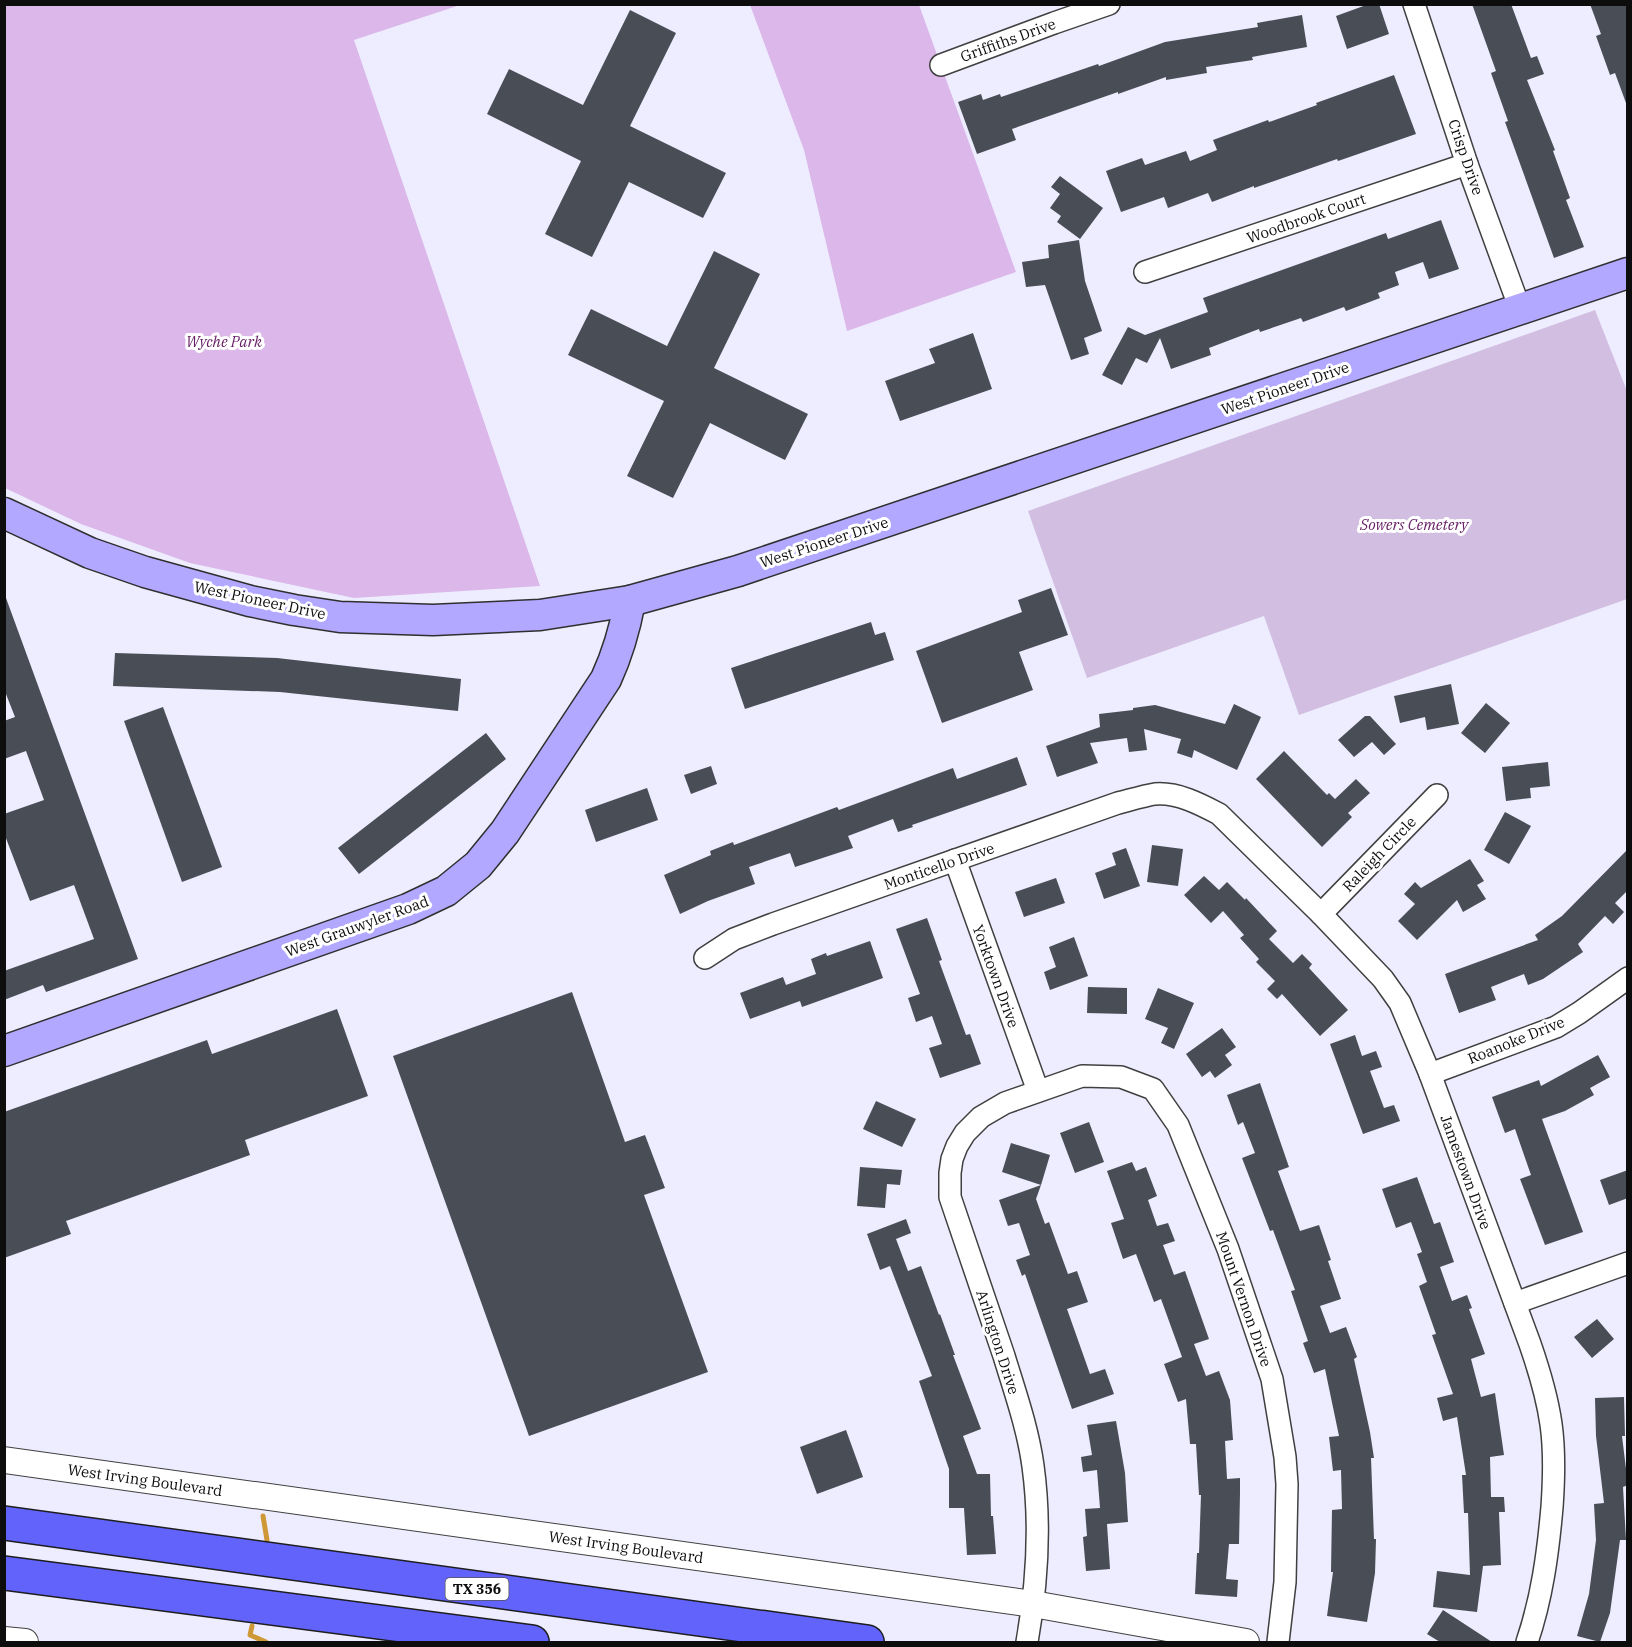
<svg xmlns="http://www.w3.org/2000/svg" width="1632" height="1647" font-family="'IBM Plex Serif',serif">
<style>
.green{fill:#dbb7ea}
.cemetery{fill:#d2bee1}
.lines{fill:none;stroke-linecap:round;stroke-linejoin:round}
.stream{stroke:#cf9837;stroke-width:5}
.building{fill:#494e56}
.minor-casing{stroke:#404040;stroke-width:24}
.tertiary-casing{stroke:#404040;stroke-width:28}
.secondary-casing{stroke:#2f2f2f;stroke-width:33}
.primary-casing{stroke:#1e1e1e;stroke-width:36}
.minor{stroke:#fff;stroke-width:21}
.tertiary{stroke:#fff;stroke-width:26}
.secondary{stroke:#b3a8ff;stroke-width:30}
.primary{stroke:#6263fa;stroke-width:33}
.labels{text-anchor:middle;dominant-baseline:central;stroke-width:6;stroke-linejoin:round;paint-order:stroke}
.shield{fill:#fff;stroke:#565656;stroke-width:1.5}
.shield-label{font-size:14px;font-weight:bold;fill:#0d0d0d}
.street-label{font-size:15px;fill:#0d0d0d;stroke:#fff}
.park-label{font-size:15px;font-style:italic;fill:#661c64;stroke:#fff}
</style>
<rect width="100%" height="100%" fill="#eeedff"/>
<g class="green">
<path d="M 5,4 L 460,5 L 354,40 L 540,586 L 354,598 L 190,563 L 81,524 L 5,488 Z"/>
<path d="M 750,5 L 919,5 L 1016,272 L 847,331 L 804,150 Z"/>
</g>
<path class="cemetery" d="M 1595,310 L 1627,391 L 1627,599 L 1299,715 L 1264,616 L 1087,678 L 1028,511 Z"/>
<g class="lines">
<g class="stream">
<path d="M 263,1516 L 267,1540"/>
<path d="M 252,1626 L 250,1635 L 266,1642"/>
</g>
</g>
<g class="building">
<path d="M 1369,4 L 1379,4 L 1389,34 L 1347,49 L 1336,16 Z"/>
<path d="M 1472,4 L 1511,4 L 1531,58 L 1537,56 L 1544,74 L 1527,80 L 1555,150 L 1553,151 L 1570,198 L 1566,200 L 1584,247 L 1554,258 L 1505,122 L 1508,121 L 1491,73 L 1496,71 Z"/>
<path d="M 1590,4 L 1628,4 L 1628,103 L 1626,103 L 1615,73 L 1610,75 L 1596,36 L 1601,34 Z"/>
<path d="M 630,10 L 676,33 L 630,126 L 726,173 L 703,218 L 629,182 L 592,257 L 545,234 L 581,161 L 487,114 L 509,69 L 583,105 Z"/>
<path d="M 1302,15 L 1307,47 L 1252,57 L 1253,60 L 1206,67 L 1207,73 L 1166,80 L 1166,77 L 1118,94 L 1118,92 L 1012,129 L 1016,140 L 977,154 L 958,102 L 981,94 L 983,100 L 1000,94 L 1001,97 L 1098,64 L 1099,66 L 1165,42 L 1258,27 L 1257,23 Z"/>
<path d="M 1394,75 L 1416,134 L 1338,161 L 1337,159 L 1254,188 L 1254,186 L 1212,202 L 1208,193 L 1168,208 L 1164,197 L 1121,212 L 1106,171 L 1142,158 L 1145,165 L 1186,151 L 1190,161 L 1217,150 L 1213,140 L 1268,120 L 1269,122 L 1317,105 L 1316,103 Z"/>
<path d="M 1060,176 L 1103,208 L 1080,239 L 1057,222 L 1061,216 L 1050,208 L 1060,194 L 1051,187 Z"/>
<path d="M 1441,220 L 1459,269 L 1429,279 L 1423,262 L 1395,272 L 1399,285 L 1378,293 L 1380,298 L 1346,311 L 1344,307 L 1303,322 L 1301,318 L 1260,332 L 1259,329 L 1209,348 L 1211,355 L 1171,369 L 1160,338 L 1147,363 L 1136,358 L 1122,385 L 1102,375 L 1128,327 L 1145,335 L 1208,312 L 1203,298 L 1386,233 L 1388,239 Z"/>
<path d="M 1079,240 L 1085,281 L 1102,331 L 1084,338 L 1089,354 L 1071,360 L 1045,285 L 1026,287 L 1022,262 L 1049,258 L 1048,245 Z"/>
<path d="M 714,251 L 760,274 L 714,368 L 808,414 L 785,460 L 710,423 L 673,498 L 627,476 L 664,401 L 568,355 L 591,309 L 667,346 Z"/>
<path d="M 973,333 L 992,389 L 900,421 L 885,381 L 935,363 L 929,349 Z"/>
<path d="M 1051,588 L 1068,635 L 1019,652 L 1033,690 L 942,723 L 916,651 L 1022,612 L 1018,600 Z"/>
<path d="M 4,598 L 6,598 L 138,959 L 46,992 L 43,985 L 4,1000 L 4,971 L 94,939 L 74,885 L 30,901 L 4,833 L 4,814 L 44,800 L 26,751 L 4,759 L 4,721 L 15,717 L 4,689 Z"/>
<path d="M 871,622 L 875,635 L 885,632 L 894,660 L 745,709 L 731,668 Z"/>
<path d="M 115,653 L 277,658 L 461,679 L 458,711 L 280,692 L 113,686 Z"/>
<path d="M 1451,684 L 1459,724 L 1427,730 L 1425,717 L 1400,723 L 1394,696 Z"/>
<path d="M 1486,703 L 1510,723 L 1485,753 L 1461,733 Z"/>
<path d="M 1234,704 L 1261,717 L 1237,770 L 1194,750 L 1192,758 L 1177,753 L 1181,739 L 1144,729 L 1147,750 L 1129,752 L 1127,738 L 1090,743 L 1098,763 L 1057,777 L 1046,746 L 1100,727 L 1099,714 L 1133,710 L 1133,708 L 1155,705 L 1225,724 Z"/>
<path d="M 163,707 L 222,867 L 182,882 L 124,721 Z"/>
<path d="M 1365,716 L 1370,716 L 1396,744 L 1384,755 L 1372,742 L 1354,757 L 1338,740 Z"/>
<path d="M 486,733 L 506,759 L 359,874 L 338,848 Z"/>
<path d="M 1284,751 L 1327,795 L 1329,793 L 1335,799 L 1356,779 L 1370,793 L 1348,813 L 1352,817 L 1322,847 L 1256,779 Z"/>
<path d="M 1017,757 L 1027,785 L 912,825 L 913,827 L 898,832 L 893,819 L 848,836 L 853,848 L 795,867 L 790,853 L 749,867 L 755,884 L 708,901 L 680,914 L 664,875 L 711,855 L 710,851 L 733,842 L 734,845 L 837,807 L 839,810 L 953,768 L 957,779 Z"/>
<path d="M 1548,762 L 1550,786 L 1530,788 L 1531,798 L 1506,801 L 1502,767 Z"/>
<path d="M 711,766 L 717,784 L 691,794 L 684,775 Z"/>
<path d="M 647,788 L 658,820 L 596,842 L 585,810 Z"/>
<path d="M 1505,812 L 1531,826 L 1509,864 L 1484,850 Z"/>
<path d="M 1152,845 L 1183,849 L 1178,886 L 1147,882 Z"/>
<path d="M 1126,848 L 1140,886 L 1104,899 L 1095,873 L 1116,865 L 1112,853 Z"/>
<path d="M 1628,849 L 1628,890 L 1615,903 L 1624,912 L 1613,924 L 1605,916 L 1578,944 L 1583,952 L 1543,979 L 1528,985 L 1524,974 L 1491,987 L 1496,1000 L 1459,1013 L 1445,974 L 1538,940 L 1535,935 L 1562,916 Z"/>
<path d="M 1470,859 L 1484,881 L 1477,885 L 1486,899 L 1463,912 L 1457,900 L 1417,940 L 1398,921 L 1415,904 L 1404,894 L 1415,882 L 1421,888 Z"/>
<path d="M 1204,876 L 1219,890 L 1227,882 L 1245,900 L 1246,898 L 1277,931 L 1269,939 L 1293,963 L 1302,954 L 1312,964 L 1309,968 L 1348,1010 L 1320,1036 L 1282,994 L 1277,999 L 1267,989 L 1275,981 L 1256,962 L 1259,959 L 1240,938 L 1244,935 L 1223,911 L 1211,923 L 1184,895 Z"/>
<path d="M 1056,878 L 1065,903 L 1024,917 L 1015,892 Z"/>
<path d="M 927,918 L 942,960 L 939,961 L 966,1035 L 970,1034 L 981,1064 L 940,1078 L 929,1048 L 942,1044 L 932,1016 L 916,1022 L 908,998 L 920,994 L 896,929 Z"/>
<path d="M 1074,937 L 1088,976 L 1050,990 L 1044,972 L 1056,967 L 1049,947 Z"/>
<path d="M 870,941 L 883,978 L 802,1007 L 800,1001 L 750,1019 L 740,993 L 783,977 L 786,985 L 816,974 L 811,959 L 826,953 L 827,956 Z"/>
<path d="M 1088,987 L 1127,988 L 1127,1014 L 1087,1013 Z"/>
<path d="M 1158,988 L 1194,1003 L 1174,1049 L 1161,1043 L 1168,1028 L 1145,1019 Z"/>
<path d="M 572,992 L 625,1142 L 645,1135 L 665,1188 L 644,1195 L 708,1372 L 529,1436 L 393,1056 Z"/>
<path d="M 337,1009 L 368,1096 L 245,1140 L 250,1155 L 66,1221 L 71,1234 L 4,1258 L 4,1112 L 207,1040 L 212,1054 Z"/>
<path d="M 1222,1028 L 1236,1047 L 1225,1055 L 1232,1065 L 1215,1078 L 1210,1071 L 1202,1077 L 1186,1054 Z"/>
<path d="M 1355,1035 L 1362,1056 L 1376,1051 L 1382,1067 L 1370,1071 L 1384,1108 L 1394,1105 L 1400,1121 L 1363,1134 L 1330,1044 Z"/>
<path d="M 1598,1055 L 1610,1077 L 1590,1088 L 1594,1095 L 1565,1111 L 1542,1119 L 1583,1232 L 1545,1245 L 1520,1179 L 1531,1175 L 1515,1129 L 1505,1133 L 1492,1097 L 1539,1080 L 1541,1086 Z"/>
<path d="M 1260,1083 L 1289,1167 L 1278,1171 L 1300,1231 L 1319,1225 L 1331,1260 L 1328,1261 L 1341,1299 L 1320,1306 L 1330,1333 L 1346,1327 L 1357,1357 L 1354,1359 L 1370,1432 L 1374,1458 L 1371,1458 L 1374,1539 L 1376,1539 L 1375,1573 L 1367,1622 L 1327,1616 L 1333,1572 L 1331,1572 L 1332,1510 L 1342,1509 L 1341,1470 L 1333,1471 L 1329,1437 L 1339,1436 L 1325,1369 L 1314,1373 L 1303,1343 L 1308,1341 L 1291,1291 L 1295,1290 L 1273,1230 L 1270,1231 L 1242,1158 L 1255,1153 L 1243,1122 L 1238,1125 L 1227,1095 Z"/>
<path d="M 876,1101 L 916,1119 L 902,1147 L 863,1129 Z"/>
<path d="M 1089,1122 L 1104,1162 L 1075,1173 L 1060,1133 Z"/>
<path d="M 1011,1143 L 1050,1155 L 1041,1185 L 1002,1172 Z"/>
<path d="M 1132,1162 L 1136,1171 L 1146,1167 L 1157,1196 L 1148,1200 L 1157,1226 L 1168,1223 L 1175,1241 L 1163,1245 L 1174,1275 L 1185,1271 L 1209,1339 L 1194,1344 L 1206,1376 L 1219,1371 L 1230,1400 L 1233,1440 L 1225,1441 L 1227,1479 L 1240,1478 L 1240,1493 L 1239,1544 L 1229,1544 L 1226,1579 L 1238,1580 L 1237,1597 L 1195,1594 L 1197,1553 L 1199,1553 L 1201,1495 L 1199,1495 L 1196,1444 L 1190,1444 L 1186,1399 L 1178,1402 L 1164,1364 L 1182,1357 L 1161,1299 L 1154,1302 L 1136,1254 L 1123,1259 L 1111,1223 L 1124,1219 L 1107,1171 Z"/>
<path d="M 860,1167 L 902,1170 L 900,1185 L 887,1184 L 885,1208 L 857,1206 Z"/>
<path d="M 1628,1170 L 1628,1198 L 1609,1205 L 1600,1180 Z"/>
<path d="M 1417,1177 L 1434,1224 L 1440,1222 L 1454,1262 L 1440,1267 L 1452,1301 L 1467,1295 L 1472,1308 L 1469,1309 L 1485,1354 L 1471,1359 L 1481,1397 L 1495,1393 L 1504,1455 L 1490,1457 L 1491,1497 L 1504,1497 L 1505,1512 L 1499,1512 L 1501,1565 L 1483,1566 L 1477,1612 L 1433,1607 L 1437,1571 L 1470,1575 L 1468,1513 L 1464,1513 L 1462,1475 L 1466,1475 L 1457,1417 L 1443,1421 L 1437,1398 L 1453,1394 L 1432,1335 L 1436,1334 L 1419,1286 L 1427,1282 L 1417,1254 L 1422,1252 L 1411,1222 L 1396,1228 L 1382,1189 Z"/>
<path d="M 1041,1185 L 1036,1199 L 1045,1224 L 1049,1222 L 1068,1274 L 1077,1271 L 1088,1302 L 1067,1309 L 1090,1374 L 1105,1369 L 1114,1394 L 1072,1409 L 1025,1274 L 1022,1276 L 1016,1260 L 1030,1255 L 1019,1223 L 1008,1226 L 999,1200 Z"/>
<path d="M 906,1219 L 911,1233 L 896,1239 L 908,1271 L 921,1266 L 939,1315 L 940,1314 L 955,1355 L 953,1355 L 981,1429 L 963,1436 L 977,1474 L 990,1474 L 991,1516 L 993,1516 L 996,1554 L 967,1555 L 964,1508 L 949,1508 L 949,1469 L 919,1381 L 932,1376 L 890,1266 L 880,1270 L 867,1234 Z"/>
<path d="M 1597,1319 L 1614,1339 L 1592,1358 L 1574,1337 Z"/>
<path d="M 1624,1397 L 1625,1436 L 1622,1436 L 1628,1485 L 1623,1487 L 1626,1540 L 1620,1540 L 1610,1613 L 1600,1642 L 1577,1636 L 1589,1594 L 1596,1540 L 1594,1504 L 1604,1503 L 1596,1436 L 1595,1398 Z"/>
<path d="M 1116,1421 L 1125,1473 L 1128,1522 L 1107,1524 L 1110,1569 L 1086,1571 L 1083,1537 L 1087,1536 L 1085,1509 L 1100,1508 L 1097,1470 L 1083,1472 L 1081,1457 L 1092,1455 L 1087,1425 Z"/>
<path d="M 846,1430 L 863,1477 L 817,1494 L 800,1447 Z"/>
<path d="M 1443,1610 L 1492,1642 L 1440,1642 L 1427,1634 Z"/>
</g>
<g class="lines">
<g class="minor-casing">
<g id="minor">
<path d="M 1414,4 L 1467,164 L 1520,309"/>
<path d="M 941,65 L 1054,23 L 1109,4"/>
<path d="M 1145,272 L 1467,164"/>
<path d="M 955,860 L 1038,1091"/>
<path d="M 1321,914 L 1437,795"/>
<path d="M 705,958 L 734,939 L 773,924 L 1118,803 C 1130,800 1143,796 1155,794 C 1177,792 1200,804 1219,814 L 1321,914 L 1383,979 L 1400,1003 L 1430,1074 L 1530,1344 C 1539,1370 1547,1396 1551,1424 C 1555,1452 1554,1479 1552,1507 C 1548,1553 1542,1598 1527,1642"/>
<path d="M 1430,1074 L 1556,1027 L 1579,1013 L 1628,978"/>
<path d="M 1515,1303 L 1628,1263"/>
<path d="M 1027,1642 C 1037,1585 1041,1524 1033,1466 C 1028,1429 1015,1392 1004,1356 C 986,1303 968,1250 950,1197 L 950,1173 L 952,1159 L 957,1146 L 965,1133 L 981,1117 L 1005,1103 L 1082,1076 L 1121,1077 L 1153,1089 L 1178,1125 L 1228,1249 L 1272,1379 L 1285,1457 L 1287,1484 L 1285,1582 L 1278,1642"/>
</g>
</g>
<g class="tertiary-casing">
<g id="tertiary">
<path d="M 4,1460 L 1033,1604 L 1246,1642"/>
<path d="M 4,1640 L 25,1642"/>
</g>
</g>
<g class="secondary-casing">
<g id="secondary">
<path d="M 4,513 L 90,553 L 145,572 L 250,601 L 294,610 L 340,617 L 433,620 L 540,615 L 630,601 L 738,571 L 1628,273"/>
<path d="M 4,1051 L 408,909 L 446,891 L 478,865 L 505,832 L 606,679 C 618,653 625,628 630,601"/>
</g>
</g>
<g class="primary-casing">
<g id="primary">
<path d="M 4,1523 L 867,1642"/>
<path d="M 4,1573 L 532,1642"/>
</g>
</g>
<use href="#minor" class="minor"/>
<use href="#tertiary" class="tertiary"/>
<use href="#secondary" class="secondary"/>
<use href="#primary" class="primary"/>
</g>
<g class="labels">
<rect class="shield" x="445.5" y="1578" width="63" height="22" rx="4.5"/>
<g class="shield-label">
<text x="477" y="1589">TX 356</text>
</g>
<g class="street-label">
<text transform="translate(1008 40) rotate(-20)">Griffiths Drive</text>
<text transform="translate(1466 157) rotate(71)">Crisp Drive</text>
<text transform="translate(1306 218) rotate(-19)">Woodbrook Court</text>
<text transform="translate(1285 388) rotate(-19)">West Pioneer Drive</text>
<text transform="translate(824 542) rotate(-18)">West Pioneer Drive</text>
<text transform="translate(260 600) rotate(12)">West Pioneer Drive</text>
<text transform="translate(1379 854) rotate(-46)">Raleigh Circle</text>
<text transform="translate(939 866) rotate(-19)">Monticello Drive</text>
<text transform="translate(357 926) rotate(-20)">West Grauwyler Road</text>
<text transform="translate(996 976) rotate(70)">Yorktown Drive</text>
<text transform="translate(1516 1040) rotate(-22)">Roanoke Drive</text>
<text transform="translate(1466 1172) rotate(70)">Jamestown Drive</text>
<text transform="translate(1244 1299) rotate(71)">Mount Vernon Drive</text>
<text transform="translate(998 1342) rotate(72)">Arlington Drive</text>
<text transform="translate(145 1480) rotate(8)">West Irving Boulevard</text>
<text transform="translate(626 1547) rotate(8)">West Irving Boulevard</text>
</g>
<g class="park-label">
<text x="224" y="341">Wyche Park</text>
<text x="1414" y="524">Sowers Cemetery</text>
</g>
</g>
<rect width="1632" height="1647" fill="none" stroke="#0d0d0d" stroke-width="12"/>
</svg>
